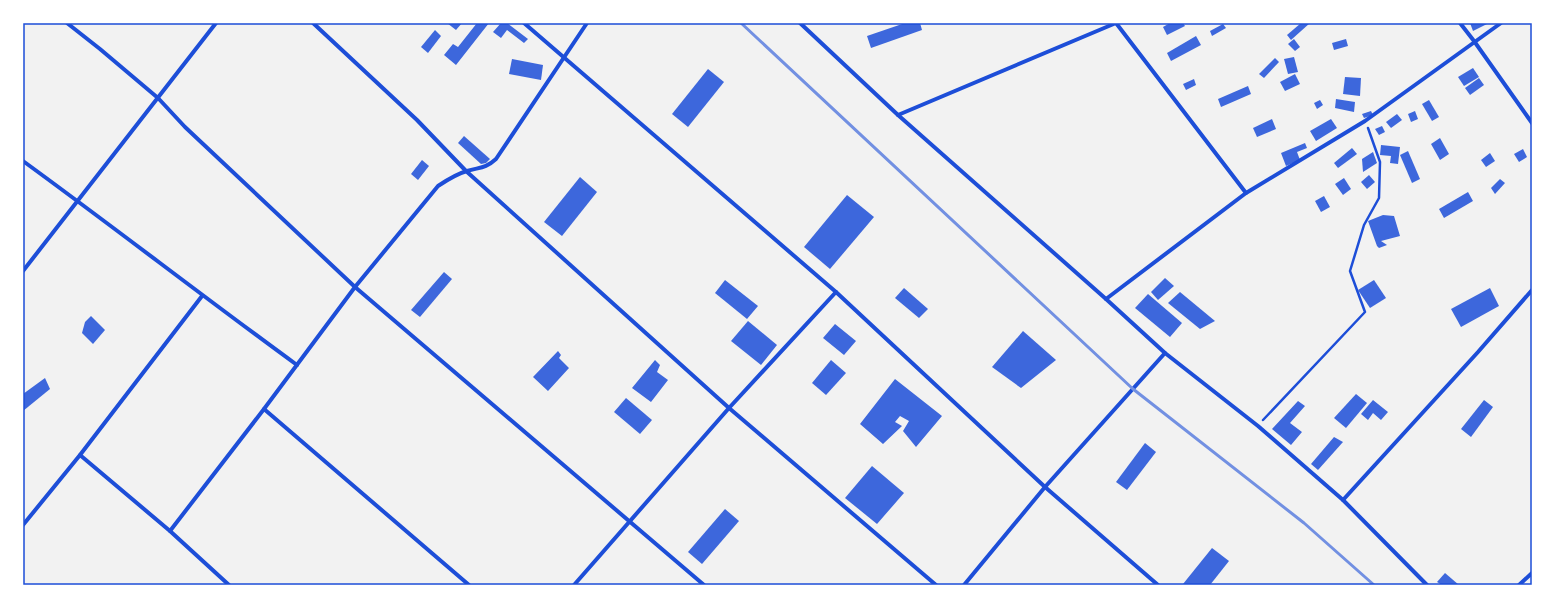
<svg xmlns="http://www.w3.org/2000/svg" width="1555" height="608" font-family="'Fira Sans',sans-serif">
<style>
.building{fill:#3d67dc}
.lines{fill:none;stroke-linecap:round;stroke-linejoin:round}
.path{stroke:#1d4ed8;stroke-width:2.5}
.minor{stroke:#1d4ed8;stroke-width:4}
.rail{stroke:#7290e2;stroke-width:3}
.neatline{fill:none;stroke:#1d4ed8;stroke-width:1.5}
</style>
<rect width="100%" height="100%" fill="#f2f2f2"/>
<g class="building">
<path d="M 447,23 L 462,23 L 456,30 Z"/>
<path d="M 477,23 L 489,23 L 456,65 L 444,55 L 453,44 L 458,47 Z"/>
<path d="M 501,23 L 507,23 L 528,39 L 524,43 L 507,30 L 501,38 L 493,32 Z"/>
<path d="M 905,23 L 920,23 L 922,30 L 871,48 L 867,36 Z"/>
<path d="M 1170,23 L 1183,23 L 1185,26 L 1167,35 L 1163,27 Z"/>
<path d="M 1301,23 L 1310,23 L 1291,40 L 1287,35 Z"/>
<path d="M 1470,23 L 1489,23 L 1473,31 Z"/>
<path d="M 1223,24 L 1226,28 L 1212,36 L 1210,31 Z"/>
<path d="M 435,30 L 441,36 L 428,53 L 421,47 Z"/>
<path d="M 1196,36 L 1201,45 L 1171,61 L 1167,53 Z"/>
<path d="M 1294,39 L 1300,47 L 1295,51 L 1288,44 Z"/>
<path d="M 1346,39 L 1348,46 L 1334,50 L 1332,43 Z"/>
<path d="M 1294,57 L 1298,72 L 1288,74 L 1284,59 Z"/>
<path d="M 1275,58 L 1279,62 L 1264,78 L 1259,74 Z"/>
<path d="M 512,59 L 543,65 L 541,80 L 509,74 Z"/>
<path d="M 1473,68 L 1479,77 L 1464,86 L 1458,77 Z"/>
<path d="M 708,69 L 724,82 L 688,127 L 672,114 Z"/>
<path d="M 1295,74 L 1300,84 L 1285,91 L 1280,82 Z"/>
<path d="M 1345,77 L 1361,78 L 1360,96 L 1343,94 Z"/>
<path d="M 1479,78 L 1484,85 L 1470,95 L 1465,88 Z"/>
<path d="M 1194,79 L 1196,85 L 1186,90 L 1183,84 Z"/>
<path d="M 1248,86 L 1251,94 L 1221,107 L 1218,99 Z"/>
<path d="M 1336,99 L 1355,102 L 1354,112 L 1335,108 Z"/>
<path d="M 1320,100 L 1323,105 L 1317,109 L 1314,103 Z"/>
<path d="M 1429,100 L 1439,117 L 1432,121 L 1422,104 Z"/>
<path d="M 1371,111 L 1373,115 L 1364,118 L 1362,114 Z"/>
<path d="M 1415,111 L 1418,119 L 1411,122 L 1408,114 Z"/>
<path d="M 1397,114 L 1402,120 L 1391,128 L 1386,122 Z"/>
<path d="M 1272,119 L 1276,129 L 1257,137 L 1253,128 Z"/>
<path d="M 1331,119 L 1337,128 L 1316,141 L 1310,131 Z"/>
<path d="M 1382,126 L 1385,132 L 1379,135 L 1375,129 Z"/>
<path d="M 464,136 L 490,159 L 486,163 L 481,164 L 458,143 Z"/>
<path d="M 1440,138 L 1449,154 L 1440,160 L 1431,144 Z"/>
<path d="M 1305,143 L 1307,148 L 1297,152 L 1300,160 L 1286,166 L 1281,153 Z"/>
<path d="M 1381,145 L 1400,147 L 1398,164 L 1390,163 L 1391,156 L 1380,155 Z"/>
<path d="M 1352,148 L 1357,154 L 1338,168 L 1334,163 Z"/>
<path d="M 1523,149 L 1527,157 L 1519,162 L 1514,154 Z"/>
<path d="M 1408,151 L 1420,179 L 1412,183 L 1400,155 Z"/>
<path d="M 1373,152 L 1377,163 L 1363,172 L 1362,159 Z"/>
<path d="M 1490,153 L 1495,161 L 1486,167 L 1481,160 Z"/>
<path d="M 422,160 L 429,166 L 418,180 L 411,174 Z"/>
<path d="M 1369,175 L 1375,182 L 1367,189 L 1361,182 Z"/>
<path d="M 580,177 L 597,192 L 562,236 L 544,222 Z"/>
<path d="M 1344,178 L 1351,189 L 1343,195 L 1335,184 Z"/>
<path d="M 1500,179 L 1505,183 L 1495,194 L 1491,188 Z"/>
<path d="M 1468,192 L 1473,201 L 1444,218 L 1439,209 Z"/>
<path d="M 847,195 L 874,217 L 830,269 L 804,247 Z"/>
<path d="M 1324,196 L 1330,207 L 1321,212 L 1315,201 Z"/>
<path d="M 1383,215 L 1394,216 L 1400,236 L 1381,241 L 1387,245 L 1379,248 L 1377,246 L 1368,221 Z"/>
<path d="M 444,272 L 452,279 L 420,317 L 411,310 Z"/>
<path d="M 1165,278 L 1174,286 L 1158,300 L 1151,292 Z"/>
<path d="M 725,280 L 758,306 L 747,319 L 715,293 Z"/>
<path d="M 1374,280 L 1386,298 L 1370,308 L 1358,290 Z"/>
<path d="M 904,288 L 928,309 L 919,318 L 895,298 Z"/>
<path d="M 1490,288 L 1499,306 L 1461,327 L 1451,309 Z"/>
<path d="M 1180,292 L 1215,321 L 1200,329 L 1168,303 Z"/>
<path d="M 1148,294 L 1182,323 L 1170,337 L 1135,308 Z"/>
<path d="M 91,316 L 105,330 L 93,344 L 82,333 L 85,322 Z"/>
<path d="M 748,321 L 777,345 L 761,365 L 731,341 Z"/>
<path d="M 835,324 L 856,341 L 844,355 L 823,338 Z"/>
<path d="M 1023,331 L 1056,360 L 1021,388 L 992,367 Z"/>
<path d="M 558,351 L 561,355 L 559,358 L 569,368 L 548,391 L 533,377 Z"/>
<path d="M 655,360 L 660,365 L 657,372 L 668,380 L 651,402 L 632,388 Z"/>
<path d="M 831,360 L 846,373 L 826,395 L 812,383 Z"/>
<path d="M 45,378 L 50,389 L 23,411 L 23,394 Z"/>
<path d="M 895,379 L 942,416 L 916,447 L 903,431 L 909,421 L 900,416 L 895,422 L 902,426 L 883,444 L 860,424 Z"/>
<path d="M 1356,394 L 1367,403 L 1346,428 L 1334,418 Z"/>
<path d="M 626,398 L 652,420 L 640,434 L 614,412 Z"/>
<path d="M 1373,400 L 1388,412 L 1381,420 L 1373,413 L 1368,420 L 1361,414 Z"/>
<path d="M 1484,400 L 1493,407 L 1471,437 L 1461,429 Z"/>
<path d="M 1298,401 L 1305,406 L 1290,423 L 1302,432 L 1291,445 L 1272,429 Z"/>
<path d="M 1334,437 L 1343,442 L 1318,470 L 1311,464 Z"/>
<path d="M 1145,443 L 1156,452 L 1127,490 L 1116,482 Z"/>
<path d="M 872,466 L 904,493 L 877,524 L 845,498 Z"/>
<path d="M 725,509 L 739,521 L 702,564 L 688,552 Z"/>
<path d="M 1212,548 L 1229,561 L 1210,585 L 1184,585 L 1183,584 Z"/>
<path d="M 1445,573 L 1459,585 L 1442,585 L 1437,582 Z"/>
</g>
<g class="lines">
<path class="path" d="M 1263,420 L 1365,312 L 1350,271 L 1364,225 L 1379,198 L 1380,162 L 1368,128"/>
<g class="minor">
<path d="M 67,23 L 100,49 L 158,98 L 185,127 L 355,287 L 704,585"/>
<path d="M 313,23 L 417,120 L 466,171 L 729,408 L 936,585"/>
<path d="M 524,23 L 836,292 L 1045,487 L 1158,585"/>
<path d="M 800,23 L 898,115 L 1106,299 L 1165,353 L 1258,426 L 1343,500 L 1427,585"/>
<path d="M 1116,23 L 1246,193"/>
<path d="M 1460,23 L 1474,41 L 1532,123"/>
<path d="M 898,115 L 1116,23"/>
<path d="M 23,161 C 115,228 205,298 297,365"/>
<path d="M 23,271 L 216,23"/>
<path d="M 1106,299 L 1246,193 L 1365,121 L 1501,23"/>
<path d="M 264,409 L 469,585"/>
<path d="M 80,455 L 170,531 L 229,585"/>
<path d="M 1343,500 L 1478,352 L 1532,290"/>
<path d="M 23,525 L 80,455 L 202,296"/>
<path d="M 170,531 L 264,409 L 355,287 L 438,186 C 447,180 456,174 467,171 C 480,167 485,169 496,159 L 587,23"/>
<path d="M 574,585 L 729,408 L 836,292"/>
<path d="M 964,585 L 1045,487 L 1165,353"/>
<path d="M 1519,585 L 1532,573"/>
</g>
<path class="rail" d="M 741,23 L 1133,389 L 1304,523 L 1374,585"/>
</g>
<rect width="1555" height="608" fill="none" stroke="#ffffff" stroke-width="48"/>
<rect x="24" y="24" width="1507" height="560" class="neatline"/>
</svg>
